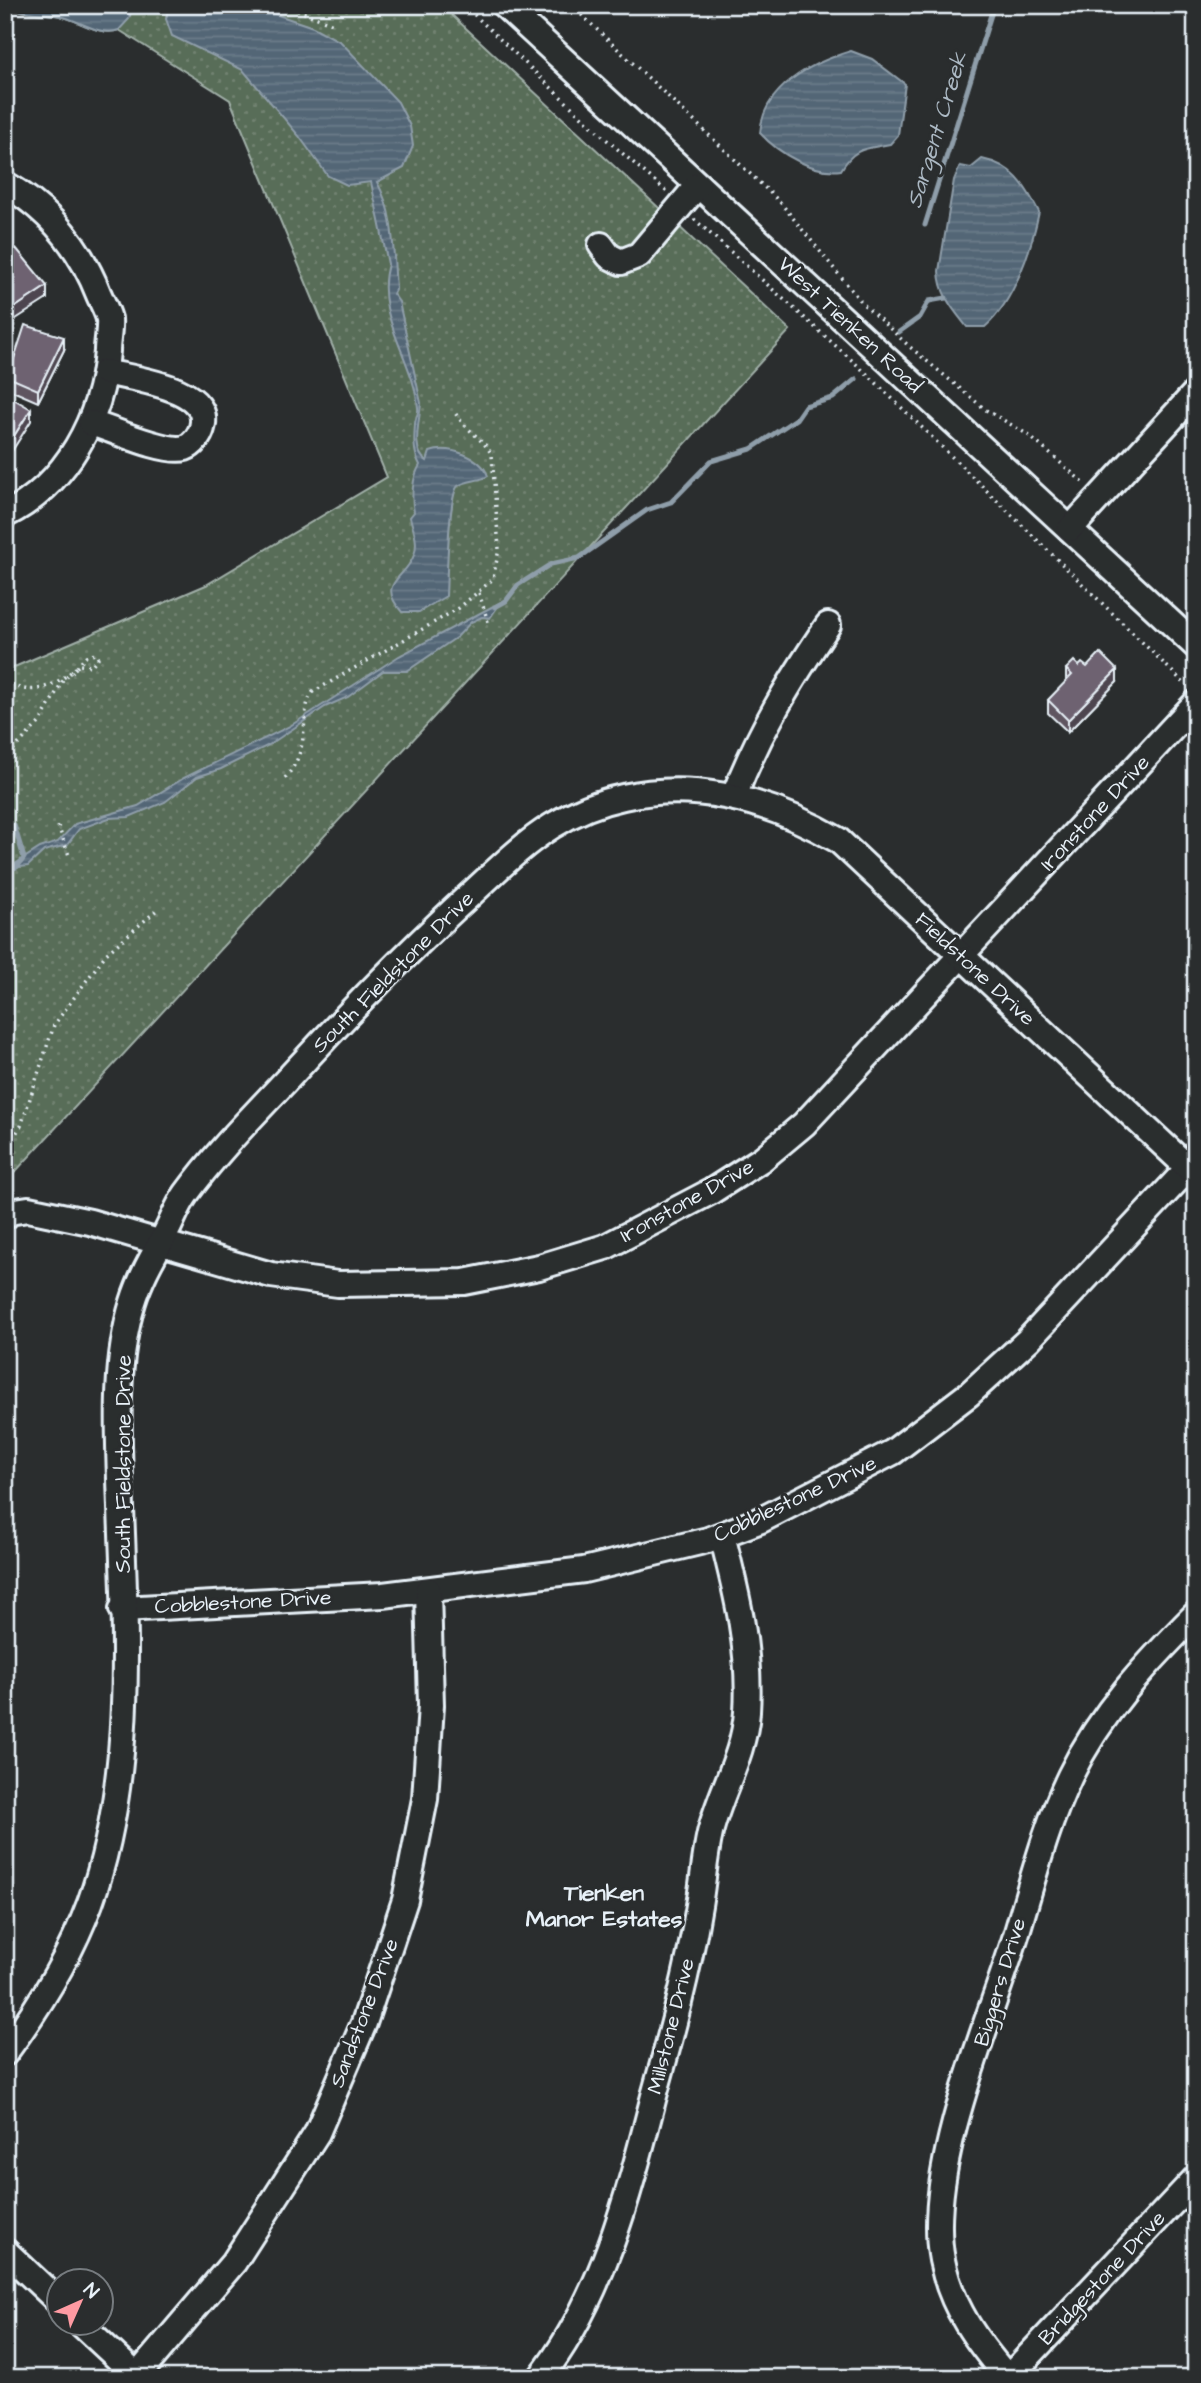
<svg xmlns="http://www.w3.org/2000/svg" width="1201" height="2383" font-family="'Architects Daughter',sans-serif">
<style>
.grass{fill:url(#grass-dots);stroke:#a0afa8;stroke-width:2}
.water{fill:url(#water-rules);stroke:#8f9eaa;stroke-width:2}
.lines{fill:none;stroke-linecap:round;stroke-linejoin:round}
.stream{stroke:#8f9eaa;stroke-width:5}
.minor-casing{stroke:#e8f1f8;stroke-width:30}
.path{stroke:#e8f1f8;stroke-width:3.5;stroke-dasharray:2 5;stroke-linecap:butt}
.minor{stroke:#2a2d2e;stroke-width:24}
.wall{fill:#5f5461;stroke:#e8f1f8;stroke-width:2}
.shaded-wall{fill:#4d454f;stroke:#e8f1f8;stroke-width:2}
.building{fill:#6e6271;stroke:#e8f1f8;stroke-width:2}
.labels{text-anchor:middle;dominant-baseline:central;stroke-width:6;stroke-linejoin:round;paint-order:stroke}
.street-label{font-size:21px;fill:#e8f1f8;stroke:#2a2d2e}
.water-label{font-size:23px;font-style:italic;fill:#acb9c4;stroke:#2a2d2e}
.neighbourhood-label{font-size:23px;font-weight:bold;fill:#e8f1f8;stroke:#2a2d2e}
</style>
<defs>
<pattern id="grass-dots" width="8" height="8" patternUnits="userSpaceOnUse" patternTransform="scale(1.75)"><rect width="8" height="8" fill="#596d58"/><path d="M2 2h.1M6 6h.1" fill="none" stroke="#718271" stroke-width="1.8" stroke-linecap="round"/></pattern>
<pattern id="water-rules" width="6" height="5" patternUnits="userSpaceOnUse" patternTransform="scale(1.75)"><rect width="6" height="5" fill="#536676"/><path d="M0 2.5h6" fill="none" stroke="#6c7c8a"/></pattern>
</defs>
<rect width="100%" height="100%" fill="#2a2d2e"/>
<filter id="ink" filterUnits="userSpaceOnUse"><feTurbulence type="fractalNoise" baseFrequency=".0143" numOctaves="2"/><feDisplacementMap in="SourceGraphic" scale="14" xChannelSelector="R" yChannelSelector="G"/><feConvolveMatrix kernelMatrix="1 2 1 2 8 2 1 2 1" color-interpolation-filters="sRGB"/></filter>
<g filter="url(#ink)">
<path class="grass" d="M 6,5 L 441,5 L 790,330 L 5,1183 L 5,671 L 206,585 L 387,477 L 230,100 L 119,30 C 100,37 79,20 60,16 C 42,12 23,15 6,5 Z"/>
<g class="water">
<path d="M 6,5 L 133,5 L 133,6 L 129,19 L 119,30 C 100,37 79,20 60,16 C 42,12 23,15 6,5 Z"/>
<path d="M 169,5 L 249,5 L 313,27 L 341,42 L 398,102 L 410,126 L 413,146 L 404,168 L 377,182 C 395,214 393,253 396,288 L 393,294 L 399,302 L 421,403 C 420,419 410,452 427,461 L 430,452 C 449,445 482,457 488,476 C 481,481 466,480 458,486 C 448,495 447,579 446,596 L 419,612 L 402,612 C 375,582 406,579 414,555 C 419,542 413,530 410,517 L 414,512 C 411,497 412,478 420,465 C 413,452 414,438 415,424 C 415,418 419,414 418,408 C 414,359 373,315 388,264 L 371,182 L 347,185 L 328,176 L 299,136 L 243,70 L 172,36 L 166,19 Z"/>
<path d="M 851,51 L 872,59 L 905,84 L 898,135 L 890,144 C 867,149 855,146 841,170 C 813,174 778,153 760,133 C 763,87 811,63 851,51 Z"/>
<path d="M 982,159 C 1013,165 1025,185 1039,212 C 1031,250 1014,302 985,327 L 967,327 C 953,309 940,295 939,271 L 954,180 L 960,166 L 971,168 Z"/>
<path d="M 501,602 L 490,618 L 482,617 L 471,622 L 457,637 L 407,671 L 383,671 L 348,697 L 325,707 L 269,745 L 221,769 L 197,777 L 165,802 L 129,817 L 109,818 L 79,829 L 67,845 L 44,851 L 28,866 L 20,867 L 15,864 L 40,848 L 58,842 L 75,824 L 138,806 L 184,778 L 290,726 L 399,656 Z"/>
</g>
<g class="lines">
<g class="stream">
<path d="M 925,225 L 994,5"/>
<path d="M 899,332 L 920,317 L 929,301 L 946,298"/>
<path d="M 495,607 L 506,601 L 518,585 L 551,564 L 579,558 L 647,510 L 671,502 L 711,461 L 751,449 L 796,419 L 805,406 L 833,398 L 856,379"/>
<path d="M 5,869 L 17,867 L 24,858 L 14,825"/>
</g>
<g class="minor-casing">
<g id="minor">
<path d="M 504,5 L 1196,646"/>
<path d="M 5,184 C 50,210 80,246 99,295 C 102,302 107,311 109,319 C 110,329 107,341 107,351 C 102,418 66,485 5,515"/>
<path d="M 601,245 L 609,256 L 621,262 L 639,255 L 698,185"/>
<path d="M 91,423 C 111,429 166,454 185,448 C 193,445 200,436 202,428 C 214,387 132,379 105,372"/>
<path d="M 1070,529 L 1196,392"/>
<path d="M 734,796 C 759,732 790,681 828,625"/>
<path d="M 5,1217 L 9,1212 L 28,1209 L 90,1222 L 271,1275 L 338,1284 L 464,1282 L 539,1267 L 605,1247 L 712,1191 L 762,1159 L 804,1124 L 1196,703"/>
<path d="M 122,1609 L 383,1595 L 584,1570 L 708,1540 L 761,1520 L 893,1452 L 969,1394 L 1028,1340 L 1196,1160"/>
<path d="M 1196,1614 C 1146,1664 1101,1712 1070,1776 C 1046,1826 1033,1879 1017,1932 C 990,2022 924,2168 942,2260 C 951,2307 977,2342 1008,2378 L 1196,2178"/>
<path d="M 5,2053 C 39,2007 70,1957 90,1903 C 134,1782 126,1636 121,1508 C 119,1441 113,1367 133,1302 C 140,1279 151,1260 162,1240 C 171,1225 176,1208 186,1194 C 218,1150 258,1111 295,1071 C 352,1009 410,949 472,893 C 497,870 523,844 552,826 C 573,813 599,802 623,797 C 699,780 772,802 838,840 L 1196,1175"/>
<path d="M 5,2251 L 60,2303"/>
<path d="M 81,2324 L 139,2378"/>
<path d="M 137,2376 L 234,2262 L 317,2133 L 364,2023 L 405,1900 L 425,1799 L 431,1705 L 428,1590"/>
<path d="M 540,2378 C 603,2298 629,2193 654,2096 C 671,2035 688,1973 698,1911 C 703,1885 704,1859 710,1833 C 720,1792 744,1755 747,1712 C 751,1651 737,1594 722,1535"/>
</g>
</g>
<g class="path">
<path d="M 284,5 L 333,24"/>
<path d="M 464,5 L 599,133 L 666,191"/>
<path d="M 571,5 L 780,202 L 862,303 L 910,347 L 986,410 L 1027,434 L 1085,484"/>
<path d="M 694,219 L 865,372 L 1186,685"/>
<path d="M 479,593 L 489,625"/>
<path d="M 5,681 C 32,700 59,684 79,665 L 91,666 L 98,658 L 96,654 L 86,656 L 79,665 L 62,682 L 40,722 L 5,758"/>
<path d="M 285,778 C 313,747 298,712 313,692 L 459,608 L 493,579 L 499,549 L 492,455 C 483,438 465,430 454,411"/>
<path d="M 58,826 L 70,858"/>
<path d="M 5,1150 L 21,1126 L 54,1025 L 106,954 L 158,909"/>
</g>
<use href="#minor" class="minor"/>
</g>
<g class="wall">
<path d="M 64,350 L 38,402 L 8,389 L 8,377 Z"/>
<path d="M 1079,666 L 1087,667 L 1117,682 L 1068,732 L 1048,713 L 1048,700 L 1066,682 L 1066,669 Z"/>
</g>
<g class="shaded-wall">
<path d="M 47,286 L 47,299 L 5,326 L 5,314 Z"/>
<path d="M 64,337 L 64,350 L 38,402 L 38,390 Z"/>
<path d="M 31,409 L 31,421 L 5,462 L 5,450 Z"/>
<path d="M 1117,670 L 1117,682 L 1068,732 L 1068,720 Z"/>
</g>
<g class="building">
<path d="M 16,248 L 47,286 L 5,314 L 5,256 Z"/>
<path d="M 25,325 L 64,337 L 38,390 L 8,377 Z"/>
<path d="M 5,394 L 31,409 L 5,450 Z"/>
<path d="M 1100,653 L 1117,670 L 1068,720 L 1048,700 L 1072,675 L 1066,669 L 1074,661 L 1079,666 L 1082,663 L 1087,667 Z"/>
</g>
</g>
<g class="labels">
<g class="street-label">
<text transform="translate(850 325) rotate(43)">West Tienken Road</text>
<text transform="translate(1095 813) rotate(-47)">Ironstone Drive</text>
<text transform="translate(975 969) rotate(43)">Fieldstone Drive</text>
<text transform="translate(393 972) rotate(-45)">South Fieldstone Drive</text>
<text transform="translate(687 1201) rotate(-29)">Ironstone Drive</text>
<text transform="translate(123 1464) rotate(-90)">South Fieldstone Drive</text>
<text transform="translate(795 1499) rotate(-25)">Cobblestone Drive</text>
<text transform="translate(243 1602) rotate(-3)">Cobblestone Drive</text>
<text transform="translate(1000 1982) rotate(-73)">Biggers Drive</text>
<text transform="translate(364 2013) rotate(-69)">Sandstone Drive</text>
<text transform="translate(671 2026) rotate(-76)">Millstone Drive</text>
<text transform="translate(1102 2278) rotate(-47)">Bridgestone Drive</text>
</g>
<g class="water-label">
<text transform="translate(937 130) rotate(-73)">Sargent Creek</text>
</g>
<g class="neighbourhood-label">
<text x="604" y="1893">Tienken<tspan x="604" dy="26">Manor Estates</tspan></text>
</g>
</g>
<rect width="1201" height="2383" fill="none" stroke="#2a2d2e" stroke-width="28"/>
<rect x="14" y="14" width="1173" height="2355" fill="none" stroke="#e8f1f8" stroke-width="2.5" filter="url(#ink)"/>
<g transform="translate(80 2302) rotate(45)"><circle r="33" fill="#2a2d2e" stroke="#767b7f" stroke-width="2"/>
<path d="M0-5L12 26L0 18L-12 26Z" fill="#ff9aa2"/>
<text y="-10" font-size="19" font-weight="bold" text-anchor="middle" fill="#e8f1f8">N</text>
</g>
</svg>
